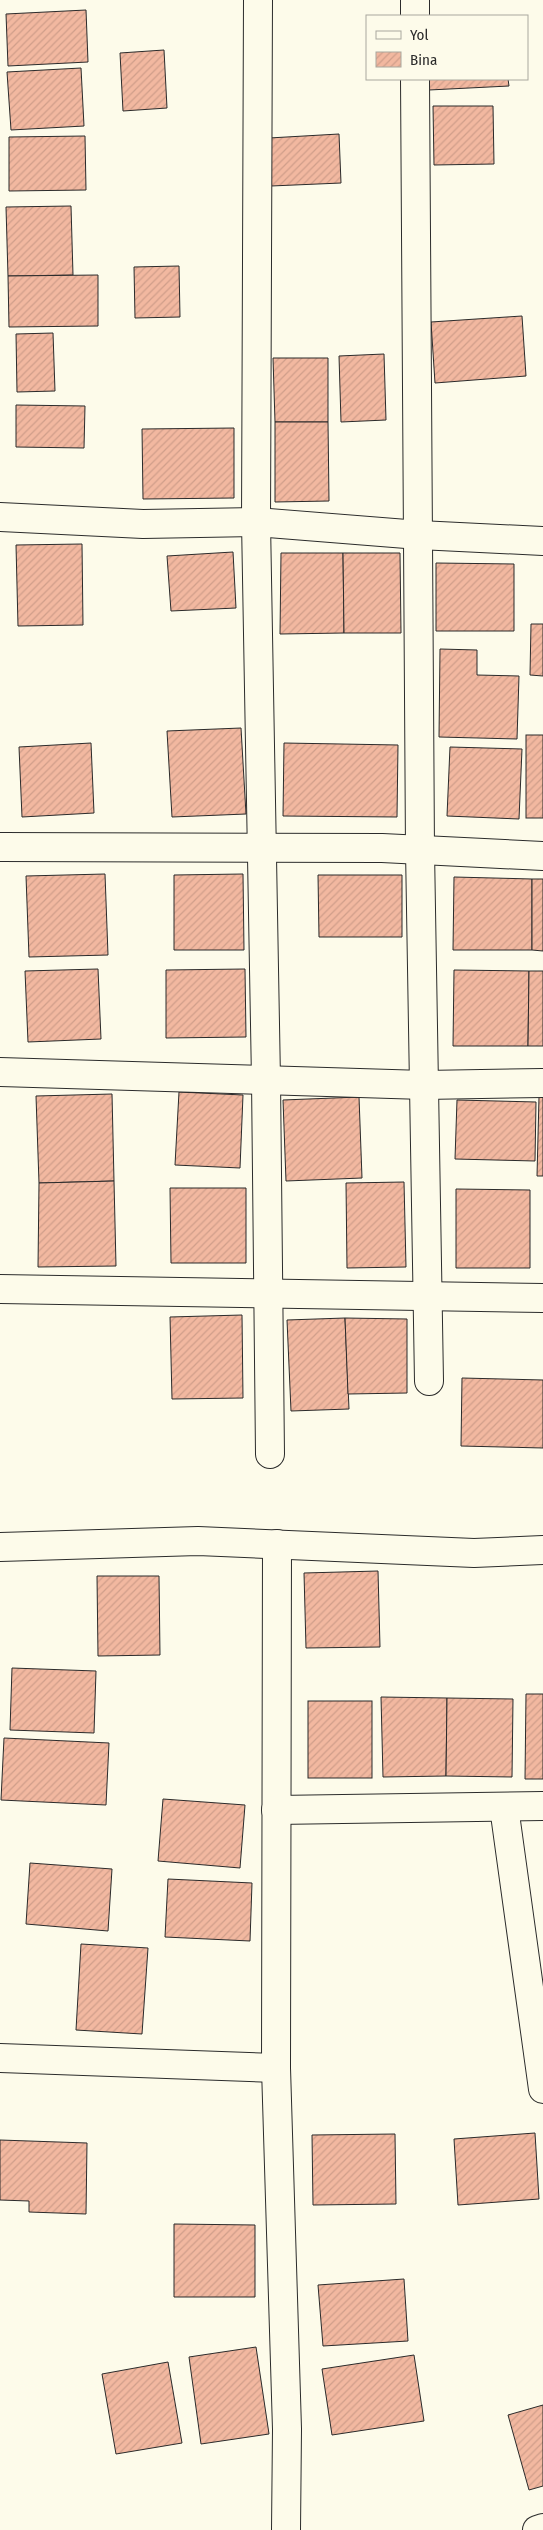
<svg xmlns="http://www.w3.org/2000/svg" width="543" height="2530" font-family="'Fira Sans Condensed',sans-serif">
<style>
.building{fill:url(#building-hatch);stroke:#2b2b2b}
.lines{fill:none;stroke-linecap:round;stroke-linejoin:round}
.minor-casing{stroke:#2b2b2b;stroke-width:30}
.minor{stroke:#fdfbea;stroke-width:28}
</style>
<defs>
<pattern id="building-hatch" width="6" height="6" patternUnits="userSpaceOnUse" patternTransform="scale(1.25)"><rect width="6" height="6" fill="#f2b8a0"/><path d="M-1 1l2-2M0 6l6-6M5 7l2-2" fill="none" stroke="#d09e8a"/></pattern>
</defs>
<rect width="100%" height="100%" fill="#fdfbea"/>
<g class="building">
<path d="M 86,10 L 88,62 L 8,66 L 6,14 Z"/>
<path d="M 164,50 L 167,108 L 123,111 L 120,53 Z"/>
<path d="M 81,68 L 84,126 L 11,130 L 7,72 Z"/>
<path d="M 428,79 L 508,79 L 509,86 L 429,90 Z"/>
<path d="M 433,106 L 493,106 L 494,164 L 434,165 Z"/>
<path d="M 339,134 L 341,183 L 271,186 L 269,138 Z"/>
<path d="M 85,136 L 86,190 L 9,191 L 9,137 Z"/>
<path d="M 71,206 L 73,275 L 8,276 L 6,207 Z"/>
<path d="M 179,266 L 180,317 L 135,318 L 134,267 Z"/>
<path d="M 98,275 L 98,326 L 9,327 L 8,276 Z"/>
<path d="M 522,316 L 526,376 L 435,383 L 431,322 Z"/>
<path d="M 53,333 L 55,391 L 17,392 L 16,334 Z"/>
<path d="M 384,354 L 386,420 L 341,422 L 339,356 Z"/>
<path d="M 273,358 L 328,358 L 328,422 L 275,422 Z"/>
<path d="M 16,405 L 85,406 L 84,448 L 16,447 Z"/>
<path d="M 275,422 L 328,422 L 329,501 L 275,502 Z"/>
<path d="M 234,428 L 234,498 L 143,499 L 142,429 Z"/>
<path d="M 82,544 L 83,625 L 18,626 L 16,545 Z"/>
<path d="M 233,552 L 236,608 L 171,611 L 167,556 Z"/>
<path d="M 281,553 L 343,553 L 344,633 L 280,634 Z"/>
<path d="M 343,553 L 400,553 L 401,633 L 344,633 Z"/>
<path d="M 436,563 L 514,564 L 514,631 L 436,631 Z"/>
<path d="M 531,624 L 543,624 L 543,676 L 530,675 Z"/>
<path d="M 440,649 L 477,650 L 477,675 L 519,676 L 517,739 L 439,737 Z"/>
<path d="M 241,728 L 246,814 L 172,817 L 167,731 Z"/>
<rect x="526" y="735" width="17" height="83"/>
<path d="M 91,743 L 94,813 L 22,817 L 19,747 Z"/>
<path d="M 284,743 L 398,745 L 397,817 L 283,816 Z"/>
<path d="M 450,747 L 522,749 L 519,819 L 447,816 Z"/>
<path d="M 105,874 L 108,955 L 29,957 L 26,876 Z"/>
<path d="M 243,874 L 244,950 L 174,950 L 174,875 Z"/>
<path d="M 318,875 L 402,875 L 402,937 L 319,937 Z"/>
<path d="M 454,877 L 532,879 L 532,950 L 453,950 Z"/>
<path d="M 532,879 L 543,879 L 543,951 L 532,950 Z"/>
<path d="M 98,969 L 101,1039 L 28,1042 L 25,971 Z"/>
<path d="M 245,969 L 246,1037 L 166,1038 L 166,970 Z"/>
<path d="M 454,970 L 529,971 L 528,1046 L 453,1046 Z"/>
<path d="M 529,971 L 543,971 L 543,1046 L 528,1046 Z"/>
<path d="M 179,1092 L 243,1095 L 240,1168 L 175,1165 Z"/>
<path d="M 112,1094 L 114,1181 L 39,1183 L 36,1096 Z"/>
<path d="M 359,1097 L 362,1178 L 286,1181 L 283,1100 Z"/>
<path d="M 539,1097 L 543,1097 L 543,1176 L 537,1176 Z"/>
<path d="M 457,1100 L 536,1102 L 535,1161 L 455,1159 Z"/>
<path d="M 114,1181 L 116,1266 L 38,1267 L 39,1183 Z"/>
<path d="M 404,1182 L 406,1267 L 347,1268 L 346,1183 Z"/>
<path d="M 170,1188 L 246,1188 L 246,1263 L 171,1263 Z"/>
<path d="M 456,1189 L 530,1190 L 530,1268 L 456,1268 Z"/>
<path d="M 242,1315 L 243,1398 L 172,1399 L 170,1317 Z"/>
<path d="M 345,1318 L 349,1409 L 291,1411 L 287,1320 Z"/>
<path d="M 345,1318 L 407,1319 L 407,1393 L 348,1394 Z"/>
<path d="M 462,1378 L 543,1380 L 543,1448 L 461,1446 Z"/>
<path d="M 378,1571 L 380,1647 L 306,1648 L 304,1573 Z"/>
<path d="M 97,1576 L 159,1576 L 160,1655 L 98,1656 Z"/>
<path d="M 12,1668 L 96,1671 L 94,1733 L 10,1730 Z"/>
<path d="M 526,1694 L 543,1694 L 543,1779 L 525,1779 Z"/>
<path d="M 381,1697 L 447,1698 L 446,1776 L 383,1777 Z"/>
<path d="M 447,1698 L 513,1699 L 512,1777 L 446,1776 Z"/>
<rect x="308" y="1701" width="64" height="77"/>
<path d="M 4,1738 L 109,1743 L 106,1805 L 1,1800 Z"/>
<path d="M 163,1799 L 245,1805 L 240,1868 L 158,1861 Z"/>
<path d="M 30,1863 L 112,1869 L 108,1931 L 26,1924 Z"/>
<path d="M 168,1879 L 252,1883 L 250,1941 L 165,1937 Z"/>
<path d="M 81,1944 L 148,1948 L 142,2034 L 76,2030 Z"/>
<path d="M 535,2133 L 539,2199 L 458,2205 L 454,2139 Z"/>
<path d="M 395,2134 L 396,2204 L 313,2205 L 312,2135 Z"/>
<path d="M 0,2140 L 87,2143 L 86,2214 L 29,2212 L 29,2201 L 0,2200 Z"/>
<path d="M 174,2224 L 255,2225 L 255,2297 L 174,2297 Z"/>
<path d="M 404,2279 L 408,2341 L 323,2346 L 318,2285 Z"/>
<path d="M 256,2347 L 269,2434 L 201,2444 L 189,2357 Z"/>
<path d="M 414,2355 L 424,2421 L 332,2435 L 322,2369 Z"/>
<path d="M 168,2362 L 182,2443 L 116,2454 L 102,2374 Z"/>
<path d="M 543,2405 L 543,2486 L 529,2490 L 508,2415 Z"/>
</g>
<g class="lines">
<g class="minor-casing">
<g id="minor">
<path d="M 258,0 L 256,522 L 266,1080 L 270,1454"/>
<path d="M 415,0 L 415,16"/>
<path d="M 415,79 L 420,850 L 429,1381"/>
<path d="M 0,517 L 143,524 L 256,522 L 419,535 L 543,541"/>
<path d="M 0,847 L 382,848 L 543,856"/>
<path d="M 0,1072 L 424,1085 L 543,1083"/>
<path d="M 0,1289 L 543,1298"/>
<path d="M 277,1544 L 276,2068 L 287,2429 L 286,2530"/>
<path d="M 0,1547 L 198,1541 L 474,1553 L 543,1550"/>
<path d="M 504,1807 L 543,2089"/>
<path d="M 276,1810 L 543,1806"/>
<path d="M 0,2058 L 276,2068"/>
<path d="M 537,2530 L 543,2528"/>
</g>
</g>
<use href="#minor" class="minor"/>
</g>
<rect x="366" y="15" width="162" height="65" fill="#fdfbea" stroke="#a9a89e"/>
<rect x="376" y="31" width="25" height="8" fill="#fdfbea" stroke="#a9a89e"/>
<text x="410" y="40" font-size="15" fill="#2b2b2b">Yol</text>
<rect x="376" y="52" width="25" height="15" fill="url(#building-hatch)" stroke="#a9a89e"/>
<text x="410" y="65" font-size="15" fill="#2b2b2b">Bina</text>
</svg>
